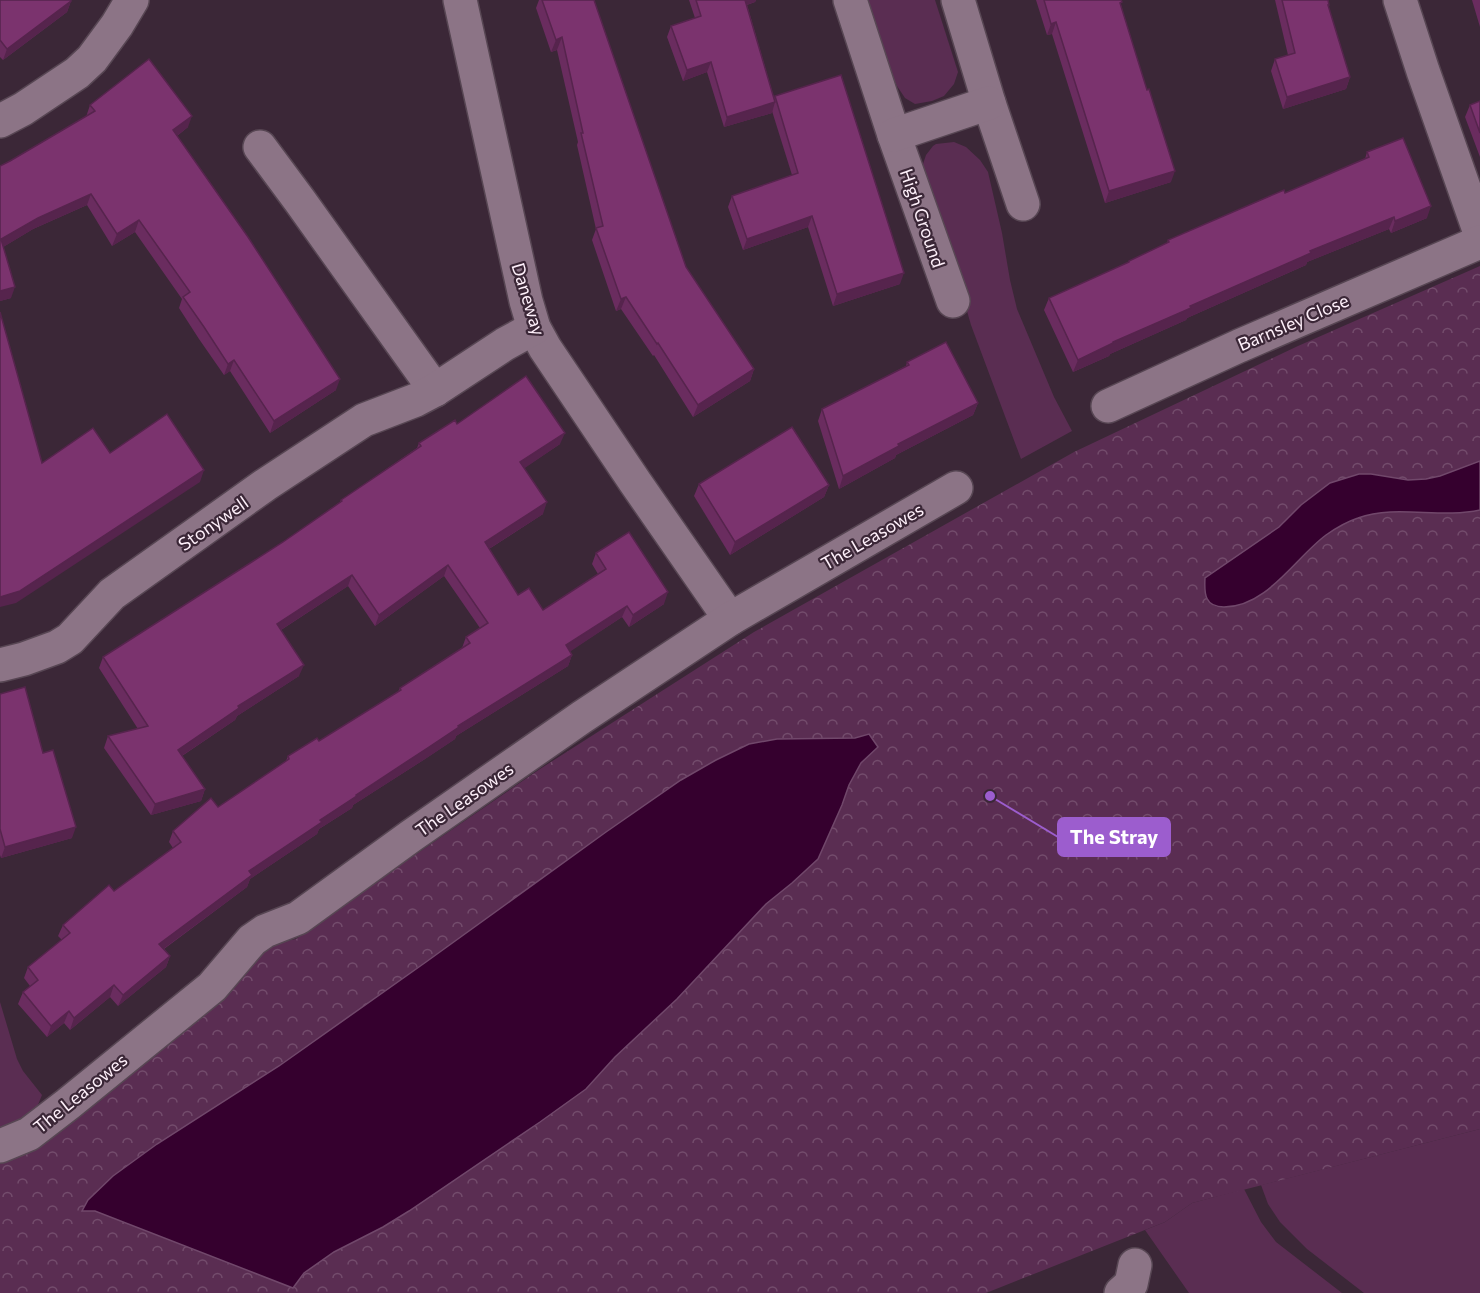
<svg xmlns="http://www.w3.org/2000/svg" width="1480" height="1293" font-family="Commissioner,sans-serif">
<style>
.grass{fill:#5a2d52}
.park{fill:url(#park-crowns)}
.water{fill:#35002e;stroke:#71486b;stroke-width:1.5}
.lines{fill:none;stroke-linecap:round;stroke-linejoin:round}
.minor-casing{stroke:#574653;stroke-width:36}
.minor{stroke:#8c7486;stroke-width:33}
.wall{fill:#6a2c5f}
.shaded-wall{fill:#56244d}
.building{fill:#7b336e;stroke:#56244d;stroke-width:1.5}
.labels{text-anchor:middle;dominant-baseline:central;stroke-width:4.5;stroke-linejoin:round;paint-order:stroke}
.street-label{font-size:18px;fill:#fef0fa;stroke:#3b2737}
.leader{fill:none;stroke:#9c5dce;stroke-width:2}
.callout-dot{fill:#9c5dce;stroke:#3b2737;stroke-width:2}
.callout{fill:#9c5dce;stroke:#9c5dce;stroke-width:2}
.callout-label{font-size:20px;text-anchor:middle;font-weight:bold;fill:#fff}
</style>
<defs>
<pattern id="park-crowns" width="20" height="18" patternUnits="userSpaceOnUse" patternTransform="scale(1.5)"><rect width="20" height="18" fill="#5a2d52"/><path d="M2 6a3 3 0 1 1 6 0M12 15a3 3 0 1 1 6 0" fill="none" stroke="#734c6c"/></pattern>
</defs>
<rect width="100%" height="100%" fill="#3b2737"/>
<g class="grass">
<path d="M 868,0 L 935,0 L 958,72 L 954,84 L 944,96 L 932,101 L 915,104 L 905,98 L 897,86 L 890,72 Z"/>
<path d="M 954,142 L 966,147 L 980,160 L 988,172 L 1002,233 L 1010,280 L 1017,309 L 1054,397 L 1072,431 L 1021,459 L 971,325 L 946,238 L 921,170 L 926,155 L 933,146 L 936,144 Z"/>
<path d="M 0,1002 L 17,1059 L 23,1071 L 42,1095 L 35,1112 L 31,1118 L 0,1129 Z"/>
<path d="M 1480,1129 L 1480,1293 L 1364,1293 L 1307,1249 L 1280,1222 L 1268,1204 L 1261,1185 Z"/>
<path d="M 1244,1189 L 1261,1222 L 1276,1242 L 1342,1293 L 1189,1293 L 1145,1230 L 1165,1222 L 1192,1203 Z"/>
</g>
<path class="park" d="M 1480,266 L 1480,1129 L 1192,1203 L 1165,1222 L 986,1293 L 0,1293 L 0,1164 L 5,1156 L 225,996 L 231,990 L 238,974 L 248,960 L 277,943 L 296,939 L 364,890 L 540,769 L 754,632 L 1074,452 L 1298,346 Z"/>
<g class="water">
<path d="M 1480,461 L 1480,510 C 1440,519 1396,504 1358,518 C 1346,522 1336,528 1326,535 C 1295,558 1267,607 1224,607 C 1205,607 1204,594 1205,578 L 1279,527 L 1301,505 L 1330,483 L 1359,474 L 1371,474 L 1408,480 L 1426,479 L 1440,476 Z"/>
<path d="M 869,734 L 878,747 L 861,763 L 849,785 L 842,805 L 818,859 L 792,883 L 766,904 L 677,999 L 615,1057 L 586,1089 L 540,1122 L 409,1211 L 383,1227 L 334,1252 L 304,1273 L 293,1288 L 95,1211 L 82,1211 L 88,1200 L 113,1176 L 157,1144 L 279,1066 L 426,962 L 606,832 L 681,780 L 716,760 L 749,744 L 777,739 L 855,738 Z"/>
</g>
<g class="lines">
<g class="minor-casing">
<g id="minor">
<path d="M 460,0 L 526,301 L 534,328 L 545,348 L 635,482 L 730,619"/>
<path d="M 850,0 L 894,135 L 953,301"/>
<path d="M 958,0 L 989,103 L 1023,204"/>
<path d="M 1400,0 L 1423,71 L 1480,233"/>
<path d="M 0,121 L 23,109 L 77,73 L 92,59 L 117,25 L 132,0"/>
<path d="M 894,135 L 989,103"/>
<path d="M 260,147 L 300,201 L 435,390"/>
<path d="M 1108,406 L 1239,346 L 1480,242"/>
<path d="M 0,665 L 24,659 L 57,647 L 70,639 L 112,594 L 265,485 L 364,420 L 416,400 L 435,390 L 505,344 L 534,328"/>
<path d="M 0,1146 L 29,1134 L 68,1104 L 212,987 L 252,940 L 265,931 L 298,918 L 411,836 L 582,717 L 730,619 L 956,488"/>
<path d="M 1121,1293 L 1131,1284 L 1135,1265"/>
</g>
</g>
<use href="#minor" class="minor"/>
</g>
<g class="wall">
<path d="M 0,0 L 71,1 L 67,12 L 3,60 L 0,57 Z"/>
<path d="M 539,0 L 594,0 L 686,267 L 754,369 L 750,381 L 693,417 L 654,355 L 653,356 L 621,309 L 616,311 L 592,240 L 596,229 L 577,145 L 578,142 L 557,50 L 551,52 L 536,8 Z"/>
<path d="M 689,0 L 756,0 L 755,2 L 747,5 L 774,98 L 775,96 L 900,284 L 833,306 L 808,227 L 743,250 L 728,207 L 732,196 L 792,175 L 772,111 L 772,113 L 724,127 L 707,72 L 683,81 L 667,37 L 671,26 L 695,18 Z"/>
<path d="M 1036,0 L 1121,0 L 1121,5 L 1171,182 L 1105,203 L 1052,34 L 1047,35 Z"/>
<path d="M 1275,0 L 1328,0 L 1328,7 L 1350,77 L 1346,89 L 1283,109 L 1271,71 L 1275,59 L 1288,55 Z"/>
<path d="M 1472,0 L 1480,0 L 1480,27 Z"/>
<path d="M 1480,101 L 1480,157 L 1465,117 L 1470,105 Z"/>
<path d="M 90,105 L 188,127 L 177,136 L 336,390 L 270,433 L 230,371 L 224,375 L 199,339 L 179,308 L 182,299 L 135,232 L 112,246 L 87,205 L 33,229 L 3,247 L 11,298 L 0,301 L 0,166 L 10,161 L 86,117 Z"/>
<path d="M 1367,152 L 1427,218 L 1391,233 L 1389,229 L 1307,262 L 1306,265 L 1187,318 L 1186,320 L 1110,354 L 1109,356 L 1073,372 L 1044,310 L 1049,298 L 1128,263 L 1129,261 L 1167,243 L 1168,240 L 1285,193 L 1365,159 Z"/>
<path d="M 907,362 L 978,403 L 973,415 L 896,455 L 895,458 L 839,489 L 818,421 L 822,409 L 906,366 Z"/>
<path d="M 457,424 L 560,444 L 524,468 L 543,514 L 489,549 L 518,595 L 543,610 L 598,574 L 592,564 L 596,553 L 664,604 L 629,627 L 622,617 L 570,651 L 572,655 L 568,666 L 456,736 L 455,739 L 425,759 L 353,805 L 352,808 L 319,829 L 317,834 L 250,879 L 247,887 L 164,949 L 170,956 L 166,967 L 118,1006 L 110,997 L 70,1030 L 64,1023 L 47,1037 L 18,1004 L 23,992 L 30,986 L 24,978 L 28,967 L 62,940 L 58,936 L 63,925 L 114,891 L 173,848 L 169,842 L 173,831 L 218,807 L 286,761 L 288,756 L 319,741 L 398,692 L 400,688 L 462,648 L 466,637 L 480,628 L 444,576 L 375,626 L 348,586 L 281,630 L 299,676 L 237,716 L 235,720 L 182,756 L 205,789 L 201,801 L 151,815 L 104,748 L 108,736 L 138,729 L 99,668 L 103,657 L 283,542 L 340,502 L 341,500 L 417,448 L 419,443 Z"/>
<path d="M 699,484 L 829,485 L 824,497 L 730,555 L 694,496 Z"/>
<path d="M 0,694 L 43,753 L 72,838 L 1,858 L 0,855 Z"/>
</g>
<g class="shaded-wall">
<path d="M 743,0 L 756,0 L 755,2 L 740,7 Z"/>
<path d="M 71,1 L 67,12 L 3,60 L 7,49 Z"/>
<path d="M 1056,22 L 1052,34 L 1047,35 L 1051,24 Z"/>
<path d="M 562,37 L 557,50 L 551,52 L 556,40 Z"/>
<path d="M 711,62 L 707,72 L 683,81 L 687,70 Z"/>
<path d="M 1350,77 L 1346,89 L 1283,109 L 1287,97 Z"/>
<path d="M 775,102 L 772,113 L 724,127 L 727,117 Z"/>
<path d="M 192,116 L 188,127 L 169,142 L 173,130 Z"/>
<path d="M 1175,171 L 1171,182 L 1105,203 L 1109,191 Z"/>
<path d="M 91,194 L 87,205 L 33,229 L 0,249 L 1,239 L 38,218 Z"/>
<path d="M 1431,206 L 1427,218 L 1391,233 L 1395,221 Z"/>
<path d="M 812,216 L 808,227 L 743,250 L 747,239 Z"/>
<path d="M 1394,217 L 1389,229 L 1307,262 L 1306,265 L 1187,318 L 1186,320 L 1110,354 L 1109,356 L 1073,372 L 1078,360 L 1113,342 L 1310,251 Z"/>
<path d="M 139,220 L 135,232 L 112,246 L 117,234 Z"/>
<path d="M 904,273 L 900,284 L 833,306 L 837,294 Z"/>
<path d="M 15,287 L 11,298 L 0,301 L 0,291 Z"/>
<path d="M 626,297 L 621,309 L 616,311 L 621,299 Z"/>
<path d="M 234,360 L 230,371 L 224,375 L 228,364 Z"/>
<path d="M 754,369 L 750,381 L 693,417 L 698,405 Z"/>
<path d="M 340,379 L 336,390 L 270,433 L 274,421 Z"/>
<path d="M 978,403 L 973,415 L 896,455 L 895,458 L 839,489 L 843,476 L 898,444 Z"/>
<path d="M 565,433 L 560,444 L 516,474 L 520,462 Z"/>
<path d="M 204,470 L 200,482 L 16,603 L 0,607 L 0,597 Z"/>
<path d="M 829,485 L 824,497 L 730,555 L 735,542 Z"/>
<path d="M 547,502 L 543,514 L 481,554 L 485,542 Z"/>
<path d="M 448,565 L 444,576 L 375,626 L 379,615 Z"/>
<path d="M 352,575 L 348,586 L 273,635 L 277,624 Z"/>
<path d="M 668,592 L 664,604 L 629,627 L 633,615 Z"/>
<path d="M 627,606 L 622,617 L 562,657 L 566,645 Z"/>
<path d="M 572,655 L 568,666 L 456,736 L 455,739 L 425,759 L 353,805 L 352,808 L 319,829 L 317,834 L 250,879 L 247,887 L 155,955 L 159,944 L 249,871 L 320,820 L 356,795 L 458,726 Z"/>
<path d="M 304,665 L 299,676 L 237,716 L 235,720 L 174,761 L 178,750 L 238,706 Z"/>
<path d="M 205,789 L 201,801 L 151,815 L 155,804 Z"/>
<path d="M 76,827 L 72,838 L 1,858 L 5,847 Z"/>
<path d="M 170,956 L 166,967 L 118,1006 L 123,995 Z"/>
<path d="M 114,985 L 110,997 L 70,1030 L 74,1018 Z"/>
<path d="M 69,1011 L 64,1023 L 47,1037 L 51,1026 Z"/>
</g>
<g class="building">
<path d="M 0,0 L 71,0 L 71,1 L 7,49 L 0,40 Z"/>
<path d="M 542,0 L 594,0 L 686,267 L 754,369 L 698,405 L 658,343 L 657,344 L 626,297 L 621,299 L 596,228 L 603,226 L 581,133 L 583,133 L 562,37 L 556,40 Z"/>
<path d="M 696,0 L 745,0 L 775,102 L 727,117 L 711,62 L 687,70 L 671,26 L 701,16 Z"/>
<path d="M 1044,0 L 1121,0 L 1122,2 L 1120,3 L 1147,90 L 1149,89 L 1175,171 L 1109,191 L 1056,22 L 1051,24 Z"/>
<path d="M 1282,0 L 1328,0 L 1329,5 L 1328,5 L 1350,77 L 1287,97 L 1275,59 L 1295,53 Z"/>
<path d="M 149,59 L 192,116 L 173,130 L 248,237 L 340,379 L 274,421 L 234,360 L 228,364 L 204,327 L 183,297 L 190,292 L 139,220 L 117,234 L 91,194 L 38,218 L 1,239 L 15,287 L 0,291 L 0,166 L 10,161 L 95,111 L 90,105 Z"/>
<path d="M 841,75 L 904,273 L 837,294 L 812,216 L 747,239 L 732,196 L 798,173 L 775,96 Z"/>
<path d="M 1480,101 L 1480,133 L 1470,105 Z"/>
<path d="M 1403,138 L 1431,206 L 1395,221 L 1394,217 L 1310,251 L 1311,253 L 1190,306 L 1191,308 L 1113,342 L 1113,343 L 1078,360 L 1049,298 L 1129,262 L 1129,261 L 1169,242 L 1168,240 L 1284,190 L 1285,193 L 1369,157 L 1367,152 Z"/>
<path d="M 0,312 L 42,463 L 93,428 L 110,453 L 167,414 L 204,470 L 20,591 L 0,597 Z"/>
<path d="M 946,342 L 978,403 L 898,444 L 899,446 L 843,476 L 822,409 L 909,365 L 907,362 Z"/>
<path d="M 526,376 L 565,433 L 520,462 L 547,502 L 485,542 L 518,595 L 529,588 L 543,610 L 606,569 L 596,553 L 629,532 L 668,592 L 633,615 L 627,606 L 566,645 L 572,655 L 458,726 L 459,727 L 429,747 L 356,795 L 357,796 L 320,820 L 322,822 L 249,871 L 252,875 L 159,944 L 170,956 L 123,995 L 114,985 L 74,1018 L 69,1011 L 51,1026 L 23,992 L 38,980 L 28,967 L 70,933 L 63,925 L 109,885 L 114,891 L 181,842 L 173,831 L 211,798 L 218,807 L 289,759 L 288,756 L 317,738 L 319,741 L 401,690 L 400,688 L 470,643 L 466,637 L 488,623 L 448,565 L 379,615 L 352,575 L 277,624 L 304,665 L 238,706 L 239,708 L 178,750 L 205,789 L 155,804 L 108,736 L 148,726 L 103,657 L 283,542 L 342,501 L 341,500 L 421,446 L 419,443 L 455,420 L 457,424 Z"/>
<path d="M 792,427 L 829,485 L 735,542 L 699,484 Z"/>
<path d="M 25,687 L 43,753 L 53,750 L 76,827 L 5,847 L 0,829 L 0,694 Z"/>
</g>
<g class="labels">
<g class="street-label">
<text transform="translate(923 218) rotate(71)">High Ground</text>
<text transform="translate(529 299) rotate(73)">Daneway</text>
<text transform="translate(1293 322) rotate(-23)">Barnsley Close</text>
<text transform="translate(213 523) rotate(-35)">Stonywell</text>
<text transform="translate(872 536) rotate(-30)">The Leasowes</text>
<text transform="translate(464 799) rotate(-35)">The Leasowes</text>
<text transform="translate(80 1093) rotate(-39)">The Leasowes</text>
</g>
</g>
<path class="leader" d="M990 796L1058 837"/>
<circle class="callout-dot" cx="990" cy="796" r="6"/>
<rect class="callout" x="1058" y="818" width="112" height="38" rx="6"/>
<g class="callout-label">
<text x="1114" y="844">The Stray</text>
</g>
</svg>
